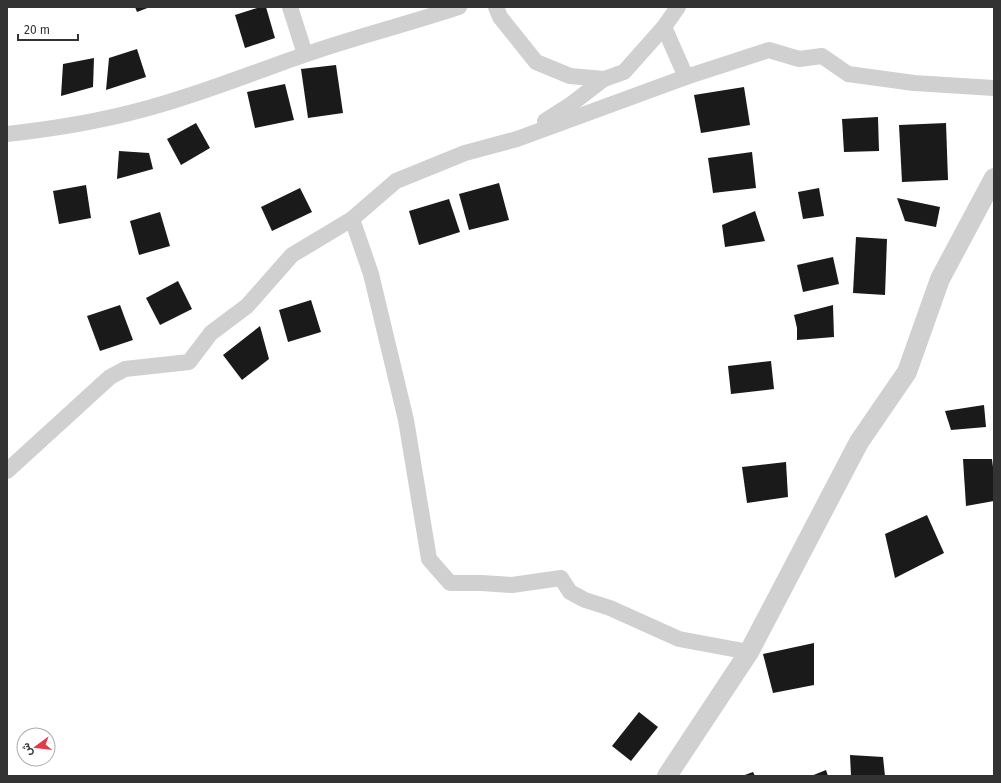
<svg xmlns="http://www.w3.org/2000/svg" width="1001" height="783" font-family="'Fira Sans',Vazirmatn,sans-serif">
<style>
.building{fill:#1a1a1a}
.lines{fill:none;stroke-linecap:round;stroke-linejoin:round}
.minor{stroke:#d0d0d0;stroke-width:16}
.tertiary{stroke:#d0d0d0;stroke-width:20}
</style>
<rect width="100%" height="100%" fill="#fff"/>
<g class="building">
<path d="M 135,7 L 150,7 L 137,12 Z"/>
<path d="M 260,7 L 266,7 L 275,38 L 245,48 L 235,15 Z"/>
<path d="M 137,49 L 146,77 L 106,90 L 109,58 Z"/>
<path d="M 94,58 L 93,87 L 61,96 L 63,64 Z"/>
<path d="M 336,65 L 343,113 L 308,118 L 301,69 Z"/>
<path d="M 285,84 L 294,120 L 255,128 L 247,92 Z"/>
<path d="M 744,87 L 750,125 L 701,133 L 694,95 Z"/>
<path d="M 878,117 L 879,151 L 844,152 L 842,119 Z"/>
<path d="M 196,123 L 210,148 L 181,165 L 167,139 Z"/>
<path d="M 946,123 L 948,180 L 902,182 L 899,125 Z"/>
<path d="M 119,151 L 149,153 L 153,169 L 117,179 Z"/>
<path d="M 752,152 L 756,188 L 713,193 L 708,158 Z"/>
<path d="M 499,183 L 509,220 L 469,230 L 459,194 Z"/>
<path d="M 86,185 L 91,218 L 59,224 L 53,191 Z"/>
<path d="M 300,188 L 312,212 L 272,231 L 261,207 Z"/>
<path d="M 819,188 L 824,216 L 803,219 L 798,192 Z"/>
<path d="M 897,198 L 940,207 L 936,227 L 905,221 Z"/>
<path d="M 449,199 L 460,232 L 419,245 L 409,211 Z"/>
<path d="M 755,211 L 765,241 L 725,247 L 722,225 Z"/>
<path d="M 160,212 L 170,246 L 139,255 L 130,221 Z"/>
<path d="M 856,237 L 887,239 L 885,295 L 853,293 Z"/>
<path d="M 833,257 L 839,284 L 803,292 L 797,265 Z"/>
<path d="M 178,281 L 192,309 L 160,325 L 146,298 Z"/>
<path d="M 311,300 L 321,332 L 288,342 L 279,310 Z"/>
<path d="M 120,305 L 133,340 L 100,351 L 87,316 Z"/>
<path d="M 833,305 L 834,337 L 797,340 L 797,328 L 794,315 Z"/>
<path d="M 260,326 L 269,359 L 242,380 L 223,355 Z"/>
<path d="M 771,361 L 774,389 L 731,394 L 728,366 Z"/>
<path d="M 984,405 L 986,427 L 951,430 L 945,411 Z"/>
<path d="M 963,459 L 992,459 L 994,475 L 994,501 L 966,506 Z"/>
<path d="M 786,462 L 788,497 L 747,503 L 742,467 Z"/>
<path d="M 927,515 L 944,553 L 895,578 L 885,534 Z"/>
<path d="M 814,643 L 814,685 L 773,693 L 763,654 Z"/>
<path d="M 639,712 L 658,727 L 631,761 L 612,746 Z"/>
<path d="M 850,755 L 883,757 L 885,776 L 851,776 Z"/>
<path d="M 826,770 L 828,776 L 811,776 Z"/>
<path d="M 753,772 L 755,776 L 742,776 Z"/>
</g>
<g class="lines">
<g class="minor">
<path d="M 290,7 L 305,54"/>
<path d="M 496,7 L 500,17 L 536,62 L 570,76 L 604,79"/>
<path d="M 664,27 L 686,77"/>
<path d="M 545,121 L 570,105 L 604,79 L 624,72 L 664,27 L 678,7"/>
<path d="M 7,134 C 52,129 97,122 141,110 C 196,96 249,74 304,55 C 355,37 408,24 459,7"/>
<path d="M 352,219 L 371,274 L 406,420 L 429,559 L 450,583 L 481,583 L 512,585 L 561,578 L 570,592 L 585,600 L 610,608 L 679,639 L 749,652"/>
<path d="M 7,471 L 110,377 L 125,369 L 189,362 L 211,333 L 247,306 L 292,255 L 352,219 L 396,181 L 465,153 L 517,139 L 686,77 L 769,50 L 799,59 L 822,56 L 848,74 L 914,83 L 994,88"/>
</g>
<path class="tertiary" d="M 667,776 L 749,652 L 859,442 L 907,372 L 940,279 L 994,178"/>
</g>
<rect width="1001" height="783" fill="none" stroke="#333333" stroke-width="16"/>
<g transform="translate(36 747) rotate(255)"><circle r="19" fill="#ffffff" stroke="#adadad"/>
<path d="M0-3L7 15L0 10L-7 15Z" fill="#e63946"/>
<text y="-6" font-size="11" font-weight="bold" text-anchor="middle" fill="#333333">ش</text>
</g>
<path d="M18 34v6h60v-6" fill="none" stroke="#333333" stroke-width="2"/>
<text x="24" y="34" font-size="12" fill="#333333" stroke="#ffffff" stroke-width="3" paint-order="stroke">20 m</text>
</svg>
